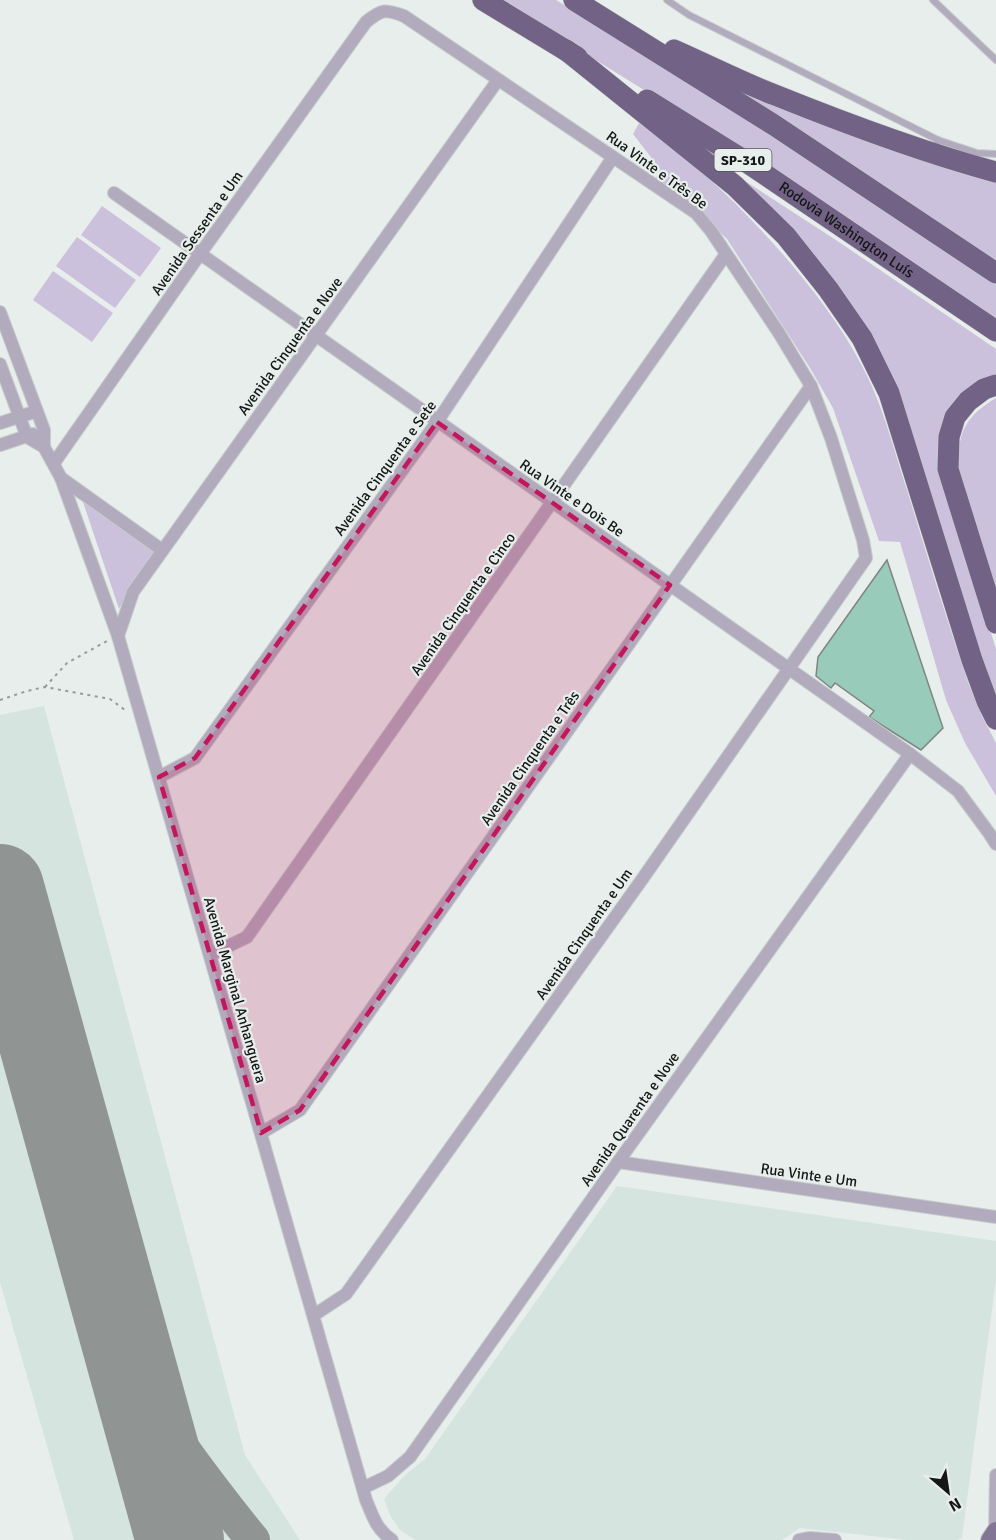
<svg xmlns="http://www.w3.org/2000/svg" width="996" height="1540" font-family="Signika,sans-serif">
<style>
.built{fill:#d5e4de}
.green{fill:#ccc1dd}
.lines{fill:none;stroke-linecap:round;stroke-linejoin:round}
.taxiway{stroke:#909593;stroke-width:34}
.runway{stroke:#909593;stroke-width:88}
.building{fill:#98cbb9;stroke:#7f8583;stroke-width:1.5}
.service-casing{stroke:#c5ccc9;stroke-width:8}
.minor-casing{stroke:#c5ccc9;stroke-width:14}
.primary-casing{stroke:#c5ccc9;stroke-width:20}
.motorway-casing{stroke:#c5ccc9;stroke-width:22}
.path{stroke:#979c9a;stroke-width:2;stroke-dasharray:3 4.5;stroke-linecap:butt}
.service{stroke:#b2abbd;stroke-width:6}
.minor{stroke:#b2abbd;stroke-width:12}
.primary{stroke:#827595;stroke-width:18}
.motorway{stroke:#716286;stroke-width:21}
.marked{fill:#c2185b;fill-opacity:0.2;stroke:#c2185b;stroke-width:4.5;stroke-dasharray:12 8;stroke-linejoin:round}
.labels{text-anchor:middle;dominant-baseline:central;stroke-width:4.5;stroke-linejoin:round;paint-order:stroke}
.shield{fill:#e7eeeb;stroke:#545856;stroke-width:1.5}
.shield-label{font-size:14px;font-weight:bold;fill:#151716}
.street-label{font-size:15px;fill:#151716;stroke:#e7eeeb}
</style>
<rect width="100%" height="100%" fill="#e7eeeb"/>
<g class="built">
<path d="M 44,706 L 245,1455 L 300,1540 L 74,1540 L 0,1282 L 0,715 Z"/>
<path d="M 617,1186 L 996,1241 L 996,1279 L 962,1538 L 957,1540 L 908,1540 L 800,1528 L 782,1540 L 415,1540 L 400,1530 L 391,1517 L 384,1499 L 404,1476 L 425,1459 Z"/>
</g>
<g class="green">
<path d="M 499,0 L 556,0 L 765,129 L 887,210 L 996,285 L 996,322 L 747,154 Z"/>
<path d="M 710,74 L 996,180 L 996,261 Z"/>
<path d="M 639,123 C 697,163 747,212 792,265 C 823,302 850,339 870,382 C 886,417 895,454 907,490 C 927,555 947,621 969,685 L 982,716 L 996,743 L 996,796 L 965,743 L 946,700 L 900,542 L 879,541 L 833,408 L 810,368 L 727,239 L 700,213 L 656,178 L 660,169 L 633,134 Z"/>
<path d="M 739,177 L 839,242 L 996,349 L 996,380 L 970,394 L 943,480 L 996,649 L 996,696 L 990,682 L 897,393 Z"/>
<path d="M 102,206 L 161,248 L 140,277 L 81,235 Z"/>
<path d="M 77,237 L 136,280 L 115,308 L 56,266 Z"/>
<path d="M 53,271 L 113,313 L 92,342 L 33,300 Z"/>
<path d="M 996,398 L 996,600 L 958,466 C 958,431 966,416 996,398 Z"/>
<path d="M 83,502 L 157,551 L 129,591 L 119,609 Z"/>
</g>
<g class="lines">
<path class="taxiway" d="M 134,1375 C 169,1433 210,1487 253,1540"/>
<path class="runway" d="M 0,888 L 180,1540"/>
</g>
<path class="building" d="M 887,560 L 943,728 L 921,750 L 869,717 L 874,711 L 835,683 L 831,688 L 816,676 L 818,657 Z"/>
<g class="lines">
<g class="service-casing">
<g id="service">
<path d="M 667,0 L 689,15 L 938,140 L 934,150"/>
<path d="M 933,0 L 996,60"/>
<path d="M 938,140 L 977,153 L 996,154"/>
</g>
</g>
<g class="minor-casing">
<g id="minor">
<path d="M 114,193 L 910,754 L 958,791 L 989,833 L 996,844"/>
<path d="M 0,312 L 44,430 L 44,447"/>
<path d="M 0,364 L 27,437 L 44,447 L 61,478 L 118,636 L 366,1500 C 373,1517 377,1530 392,1540"/>
<path d="M 0,423 L 37,411"/>
<path d="M 0,445 L 33,434"/>
<path d="M 54,463 L 200,254 L 366,22 C 382,9 385,9 404,16 L 696,213 L 711,231 L 779,333 L 811,386 L 831,438 L 863,540 L 866,558 L 643,878 L 346,1294 L 314,1315"/>
<path d="M 61,478 L 162,550"/>
<path d="M 118,636 L 133,592 L 498,80"/>
<path d="M 159,777 L 195,758 L 437,422 L 613,157"/>
<path d="M 210,955 L 247,937 L 726,254"/>
<path d="M 261,1133 L 300,1110 L 811,386"/>
<path d="M 618,1162 L 996,1217"/>
<path d="M 363,1488 L 388,1476 L 410,1457 L 618,1162 L 910,754"/>
<path d="M 995,1534 L 996,1475"/>
<path d="M 799,1540 L 810,1538 L 835,1540"/>
</g>
</g>
<g class="primary-casing">
<path id="primary" d="M 990,1540 L 996,1531"/>
</g>
<g class="motorway-casing">
<g id="motorway">
<path d="M 483,0 L 577,57"/>
<path d="M 574,0 L 774,125 L 996,273"/>
<path d="M 566,50 L 735,186 L 786,236 L 828,289 L 862,338 L 889,393 L 972,660 L 987,701 L 996,719"/>
<path d="M 674,50 C 708,65 741,82 775,95 C 847,124 921,152 996,172"/>
<path id="s1" d="M 647,100 L 745,161 L 996,331"/>
<path d="M 996,385 L 984,389 L 968,401 L 955,417 L 949,437 L 948,469 L 996,623"/>
</g>
</g>
<g class="path">
<path d="M 45,687 L 67,663 L 107,641"/>
<path d="M 0,700 L 27,691 L 45,687 L 110,699 L 125,710"/>
</g>
<use href="#service" class="service"/>
<use href="#minor" class="minor"/>
<use href="#primary" class="primary"/>
<use href="#motorway" class="motorway"/>
</g>
<path class="marked" d="M 437,422 L 670,585 L 300,1110 L 261,1133 L 159,777 L 195,758 Z"/>
<g class="labels">
<rect class="shield" x="714.5" y="149" width="57" height="22" rx="4.5"/>
<g class="shield-label">
<text x="743" y="160">SP-310</text>
</g>
<g class="street-label">
<text transform="translate(657 170) rotate(36)">Rua Vinte e Três Be</text>
<text stroke="none"><textPath href="#s1" startOffset="238">Rodovia Washington Luís</textPath></text>
<text transform="translate(197 233) rotate(-55)">Avenida Sessenta e Um</text>
<text transform="translate(290 346) rotate(-54)">Avenida Cinquenta e Nove</text>
<text transform="translate(385 468) rotate(-54)">Avenida Cinquenta e Sete</text>
<text transform="translate(572 498) rotate(35)">Rua Vinte e Dois Be</text>
<text transform="translate(463 604) rotate(-55)">Avenida Cinquenta e Cinco</text>
<text transform="translate(530 758) rotate(-55)">Avenida Cinquenta e Três</text>
<text transform="translate(584 934) rotate(-55)">Avenida Cinquenta e Um</text>
<text transform="translate(235 990) rotate(74)">Avenida Marginal Anhanguera</text>
<text transform="translate(630 1119) rotate(-55)">Avenida Quarenta e Nove</text>
<text transform="translate(809 1175) rotate(8)">Rua Vinte e Um</text>
</g>
</g>
<g transform="translate(948 1492) rotate(151)" stroke="#e7eeeb" stroke-width="4.5" paint-order="stroke">
<path d="M0-4.5L10 22L0 15L-10 22Z" fill="#151716"/>
<text y="-9" font-size="16" font-weight="bold" text-anchor="middle" fill="#151716">N</text>
</g>
</svg>
